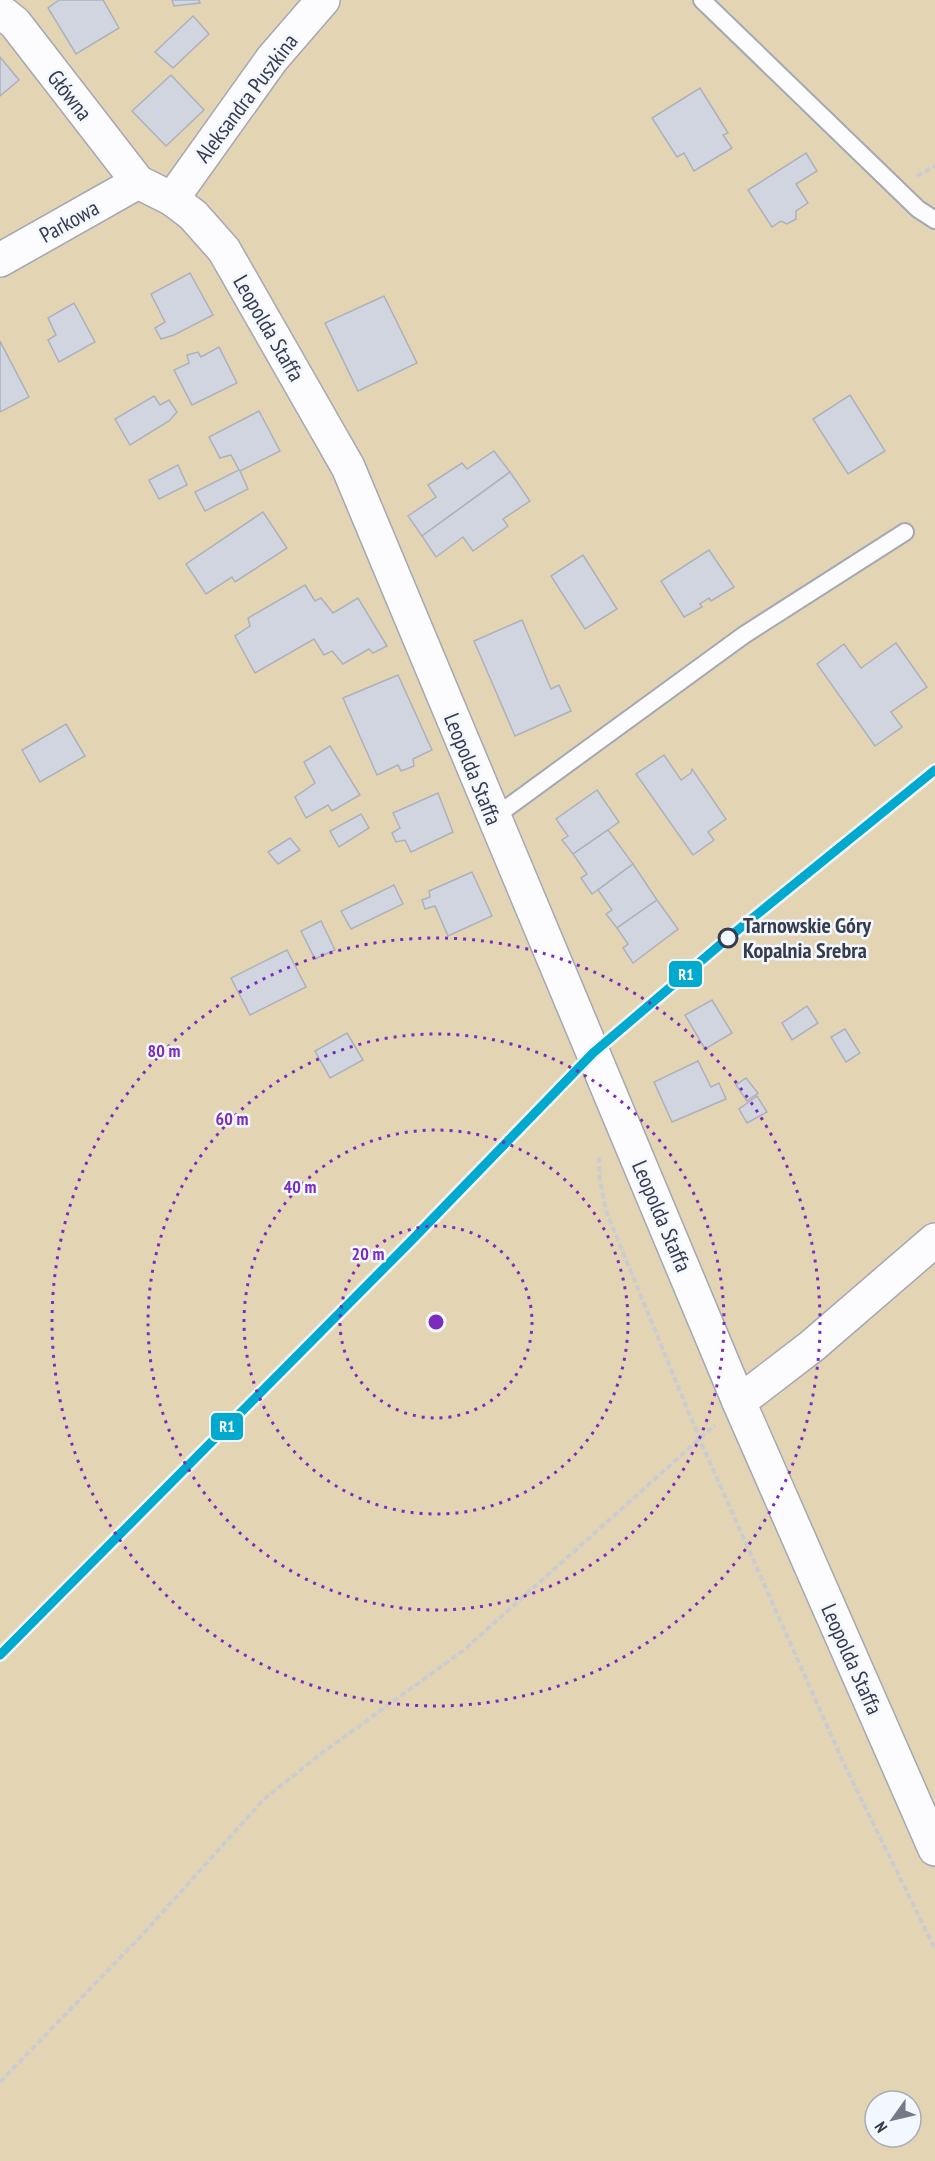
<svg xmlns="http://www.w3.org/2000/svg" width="935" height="2161" font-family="'PT Sans Narrow',sans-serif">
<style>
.green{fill:#e3d5b4;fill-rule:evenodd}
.building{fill:#d0d5e0;stroke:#adb1bc;stroke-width:1.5}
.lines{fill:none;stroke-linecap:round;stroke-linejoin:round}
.service-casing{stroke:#a4a8b3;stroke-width:20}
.minor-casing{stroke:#a4a8b3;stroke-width:36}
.path{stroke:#caccd0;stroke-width:4;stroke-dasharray:6 3;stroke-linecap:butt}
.service{stroke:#fcfcfe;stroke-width:16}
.minor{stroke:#fcfcfe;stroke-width:33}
.rail-1-casing{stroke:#f3f7ff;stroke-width:14}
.rail-1{stroke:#00a9ce;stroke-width:9}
.ring{fill:none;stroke:#7b2cbf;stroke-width:3;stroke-dasharray:3 6}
.stop-dot{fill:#f3f7ff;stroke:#363c4c;stroke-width:3}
.labels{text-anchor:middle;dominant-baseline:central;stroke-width:5;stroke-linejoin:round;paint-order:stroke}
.street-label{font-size:22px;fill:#363c4c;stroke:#f3f7ff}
.stop-label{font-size:22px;font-weight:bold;fill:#363c4c;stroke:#f3f7ff;text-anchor:start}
.centre{fill:#7b2cbf;stroke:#f3f7ff;stroke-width:3}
.ring-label{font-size:18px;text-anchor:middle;font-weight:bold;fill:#7b2cbf;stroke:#f3f7ff;stroke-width:5;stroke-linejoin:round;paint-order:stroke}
.line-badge{stroke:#f3f7ff;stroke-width:2}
.badge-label{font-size:16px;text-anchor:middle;font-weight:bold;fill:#fff}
</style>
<rect width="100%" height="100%" fill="#e8ecf5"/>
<path class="green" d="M 0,0 L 935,0 L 935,2161 L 0,2161 ZM 875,2101 L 911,2101 L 911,2137 L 875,2137 Z"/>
<g class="building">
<path d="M 59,0 L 103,0 L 119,28 L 76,54 L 48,8 Z"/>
<path d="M 172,0 L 199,0 L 200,3 L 174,6 Z"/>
<path d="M 193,16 L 209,34 L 173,68 L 155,52 Z"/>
<path d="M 0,57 L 19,80 L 0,96 Z"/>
<path d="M 171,75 L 204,110 L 166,146 L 132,111 Z"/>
<path d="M 700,88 L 728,133 L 723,135 L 732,148 L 694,171 L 684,153 L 677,157 L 652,118 Z"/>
<path d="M 806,153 L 817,171 L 796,184 L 808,203 L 796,211 L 796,219 L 787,224 L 781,221 L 772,227 L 748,190 Z"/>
<path d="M 190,273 L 213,315 L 174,335 L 161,339 L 155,328 L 165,322 L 151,294 Z"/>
<path d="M 384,296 L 417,363 L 358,391 L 325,323 Z"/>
<path d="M 74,303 L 95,342 L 59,362 L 48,340 L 56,335 L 48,318 Z"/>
<path d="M 0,341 L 29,397 L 0,412 Z"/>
<path d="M 219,347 L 237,383 L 192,405 L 174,370 L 189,363 L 187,355 L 198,352 L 201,357 Z"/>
<path d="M 850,395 L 885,451 L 848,474 L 813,419 Z"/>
<path d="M 154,396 L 160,405 L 169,400 L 177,412 L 169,421 L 130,445 L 115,419 Z"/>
<path d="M 259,411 L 280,451 L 240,471 L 248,489 L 205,511 L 195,492 L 239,470 L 231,455 L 220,458 L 209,437 Z"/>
<path d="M 494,451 L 510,472 L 422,536 L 408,516 L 436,497 L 428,485 L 462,463 L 467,469 Z"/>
<path d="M 178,465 L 187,485 L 159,499 L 149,480 Z"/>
<path d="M 510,472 L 530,501 L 503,519 L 508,526 L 473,551 L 463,537 L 436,557 L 422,536 Z"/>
<path d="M 263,512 L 287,548 L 235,582 L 232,577 L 206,594 L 186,564 Z"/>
<path d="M 709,550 L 734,587 L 711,601 L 709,598 L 700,604 L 702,607 L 684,617 L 661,581 Z"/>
<path d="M 583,555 L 617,609 L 585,629 L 551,576 Z"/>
<path d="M 305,585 L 315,601 L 321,598 L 333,613 L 358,598 L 387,646 L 373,653 L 369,649 L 343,664 L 332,651 L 324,655 L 314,639 L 255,673 L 235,636 L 250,626 L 248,618 Z"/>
<path d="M 522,620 L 551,689 L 559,685 L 571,711 L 515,736 L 474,641 Z"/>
<path d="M 896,643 L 927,687 L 891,712 L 902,727 L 875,746 L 817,664 L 844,644 L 861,668 Z"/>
<path d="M 398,675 L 432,750 L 413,759 L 414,766 L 401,771 L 398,765 L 377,775 L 343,698 Z"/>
<path d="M 66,724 L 85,756 L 40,782 L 22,750 Z"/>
<path d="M 330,746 L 360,795 L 332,811 L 328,805 L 306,818 L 295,797 L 315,783 L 304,762 Z"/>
<path d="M 664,755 L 681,780 L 691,773 L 692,769 L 726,819 L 708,832 L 714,840 L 693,855 L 636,774 Z"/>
<path d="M 597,790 L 619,822 L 573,854 L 562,840 L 568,836 L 556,819 Z"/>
<path d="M 438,793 L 453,832 L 411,852 L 405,840 L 396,842 L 392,833 L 400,828 L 393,813 Z"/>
<path d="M 361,814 L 369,828 L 339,847 L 330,831 Z"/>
<path d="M 608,830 L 633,864 L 592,894 L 581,878 L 587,874 L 573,854 Z"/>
<path d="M 290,838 L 300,850 L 278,864 L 268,852 Z"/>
<path d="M 633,864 L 657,900 L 617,928 L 606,914 L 612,910 L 598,890 Z"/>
<path d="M 472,872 L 492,916 L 448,936 L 435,906 L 425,909 L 422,900 L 430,897 L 429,891 Z"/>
<path d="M 394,885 L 403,904 L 351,929 L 341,911 Z"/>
<path d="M 657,900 L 678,929 L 633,963 L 623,948 L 628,944 L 617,928 Z"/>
<path d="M 321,921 L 335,950 L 315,959 L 301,931 Z"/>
<path d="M 287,950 L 306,987 L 250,1015 L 231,978 Z"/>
<path d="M 712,1000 L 732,1033 L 705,1049 L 685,1015 Z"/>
<path d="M 807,1006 L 818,1023 L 792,1040 L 782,1023 Z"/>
<path d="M 845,1029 L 860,1053 L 846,1062 L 831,1037 Z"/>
<path d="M 347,1033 L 363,1060 L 330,1078 L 315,1051 Z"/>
<path d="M 698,1061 L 711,1087 L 719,1083 L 726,1099 L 672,1122 L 654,1082 Z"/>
<path d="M 746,1078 L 758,1093 L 747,1101 L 736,1085 Z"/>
<path d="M 757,1096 L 767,1112 L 747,1123 L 739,1109 Z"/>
</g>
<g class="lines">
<g class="service-casing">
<g id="service">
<path d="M 702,0 L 918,209 L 935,220"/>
<path d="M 493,818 L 744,635 L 905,532"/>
</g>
</g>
<g class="minor-casing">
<g id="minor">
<path d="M 0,11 L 15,23 L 138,182 L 172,199 L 193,215 L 224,250 L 348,467 L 739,1402 L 935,1849"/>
<path d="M 172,199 L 272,59 L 323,0"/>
<path d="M 0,260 L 138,182"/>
<path d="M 739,1402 L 812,1346 L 935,1240"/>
</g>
</g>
<g class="path">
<path d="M 917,176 L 935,166"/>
<path d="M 599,1157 L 599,1175 L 606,1211 L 700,1440 L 844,1764 L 935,1949"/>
<path d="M 0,2082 L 144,1933 L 264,1799 L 322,1753 L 464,1650 L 715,1425"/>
</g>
<use href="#service" class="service"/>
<use href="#minor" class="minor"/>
<g class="rail-1-casing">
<path id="rail-1" d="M 0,1655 L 410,1242 L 593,1053 L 728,938 L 935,770"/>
</g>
<use href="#rail-1" class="rail-1"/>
</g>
<g class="ring">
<circle cx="436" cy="1322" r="96"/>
<circle cx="436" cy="1322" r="192"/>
<circle cx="436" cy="1322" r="288"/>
<circle cx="436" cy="1322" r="384"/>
</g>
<circle class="stop-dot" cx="728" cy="938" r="9"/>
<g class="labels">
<g class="street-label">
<text transform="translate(70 95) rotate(52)">Główna</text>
<text transform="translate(246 98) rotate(-53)">Aleksandra Puszkina</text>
<text transform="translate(69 221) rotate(-29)">Parkowa</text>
<text transform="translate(269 328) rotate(60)">Leopolda Staffa</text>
<text transform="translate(473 769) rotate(68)">Leopolda Staffa</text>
<text transform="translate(662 1216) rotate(67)">Leopolda Staffa</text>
<text transform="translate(852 1659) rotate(66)">Leopolda Staffa</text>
</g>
<g class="stop-label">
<text x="743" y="925">Tarnowskie Góry<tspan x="743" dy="25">Kopalnia Srebra</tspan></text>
</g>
</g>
<circle cx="436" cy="1322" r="9" class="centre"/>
<g class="ring-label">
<text x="164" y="1057">80 m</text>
<text x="232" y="1125">60 m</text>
<text x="300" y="1193">40 m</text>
<text x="368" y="1260">20 m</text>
</g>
<g class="line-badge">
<rect x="668" y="960" width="35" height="28" rx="6" fill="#00a9ce"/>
<rect x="210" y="1412" width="34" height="29" rx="6" fill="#00a9ce"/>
</g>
<g class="badge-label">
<text x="686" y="980">R1</text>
<text x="227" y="1432">R1</text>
</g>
<g transform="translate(893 2119) rotate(236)"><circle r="28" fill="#f3f7ff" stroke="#a7acb7" stroke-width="1.5"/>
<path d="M0-4.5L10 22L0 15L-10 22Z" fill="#747a87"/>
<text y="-9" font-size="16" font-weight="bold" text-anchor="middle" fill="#363c4c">N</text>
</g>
</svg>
